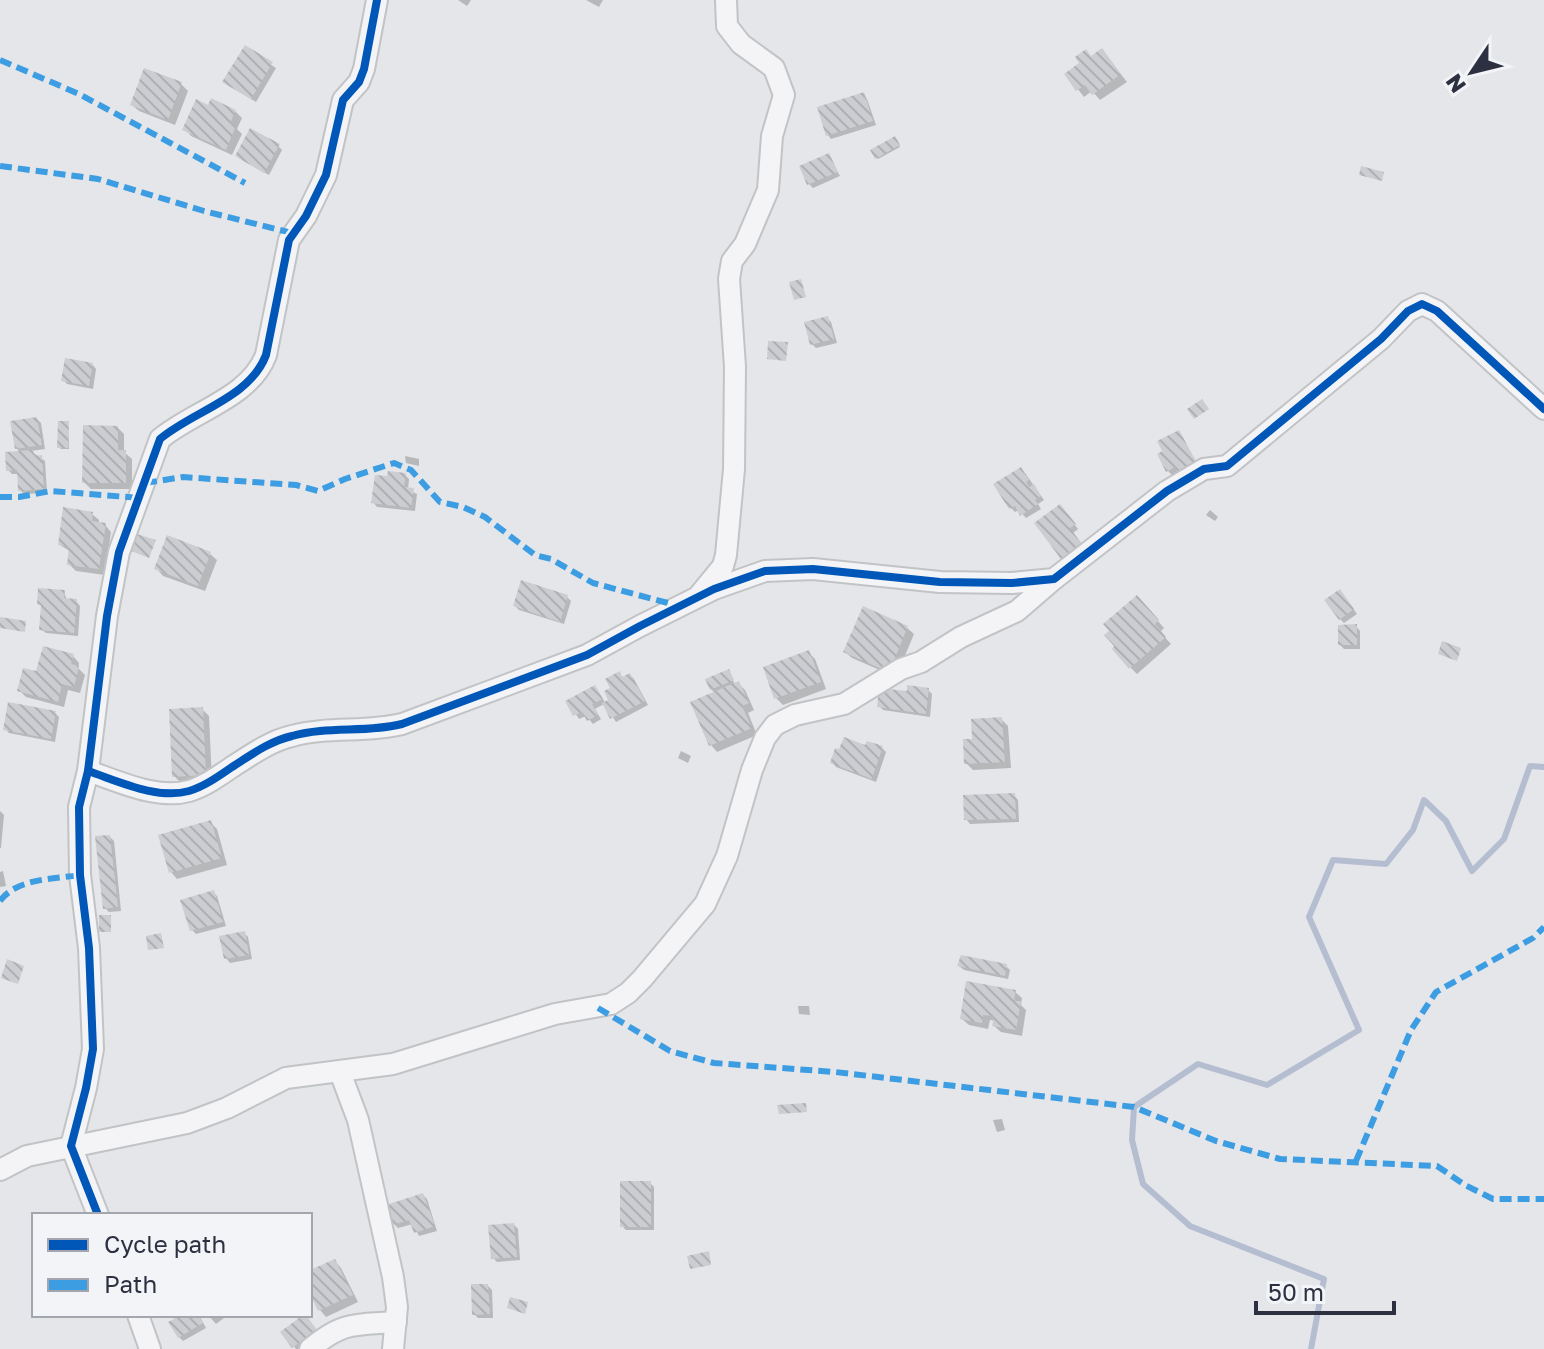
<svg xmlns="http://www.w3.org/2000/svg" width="1544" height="1349" font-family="'Golos Text',sans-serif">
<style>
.shadow{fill:#0003}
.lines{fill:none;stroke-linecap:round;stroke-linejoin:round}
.stream{stroke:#b5bed1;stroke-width:6}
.building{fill:url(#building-back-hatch)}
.street-casing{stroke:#c1c3c5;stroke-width:24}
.street{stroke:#f4f4f6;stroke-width:20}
.quiet{stroke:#3d9de3;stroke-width:6;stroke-dasharray:12 6;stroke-linecap:butt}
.cycleway-casing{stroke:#f3f4f8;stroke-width:13}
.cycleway{stroke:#0057b8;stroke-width:8}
</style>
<defs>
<pattern id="building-back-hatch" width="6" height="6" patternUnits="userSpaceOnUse" patternTransform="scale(2)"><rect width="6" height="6" fill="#cccdd1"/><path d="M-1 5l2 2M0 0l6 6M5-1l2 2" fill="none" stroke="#afb0b5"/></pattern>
</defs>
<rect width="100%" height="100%" fill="#e4e6e9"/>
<g class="shadow">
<path d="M 458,0 L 471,0 L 467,6 Z"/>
<path d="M 586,0 L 603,0 L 599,7 Z"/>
<path d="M 245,48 L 276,68 L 256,102 L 229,86 Z"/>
<path d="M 1102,50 L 1127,82 L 1100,100 L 1092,91 L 1084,97 L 1066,74 Z"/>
<path d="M 181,84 L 188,91 L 175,125 L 139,111 L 132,105 Z"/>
<path d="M 863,95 L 867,99 L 876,125 L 831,139 L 827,134 Z"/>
<path d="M 209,107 L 235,111 L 242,118 L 237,129 L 242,134 L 232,155 L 191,136 L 185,129 Z"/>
<path d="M 896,140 L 900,147 L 878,159 L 877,158 Z"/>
<path d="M 278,146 L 282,150 L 269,175 L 242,160 Z"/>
<path d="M 829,156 L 840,176 L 813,188 L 809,184 Z"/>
<path d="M 827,318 L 831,322 L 837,343 L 816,348 L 812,344 Z"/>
<path d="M 92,364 L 96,369 L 93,389 L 67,384 L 63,380 Z"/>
<path d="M 37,419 L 41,423 L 45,449 L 31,451 L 45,461 L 47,493 L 24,494 L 20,490 L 19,474 L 12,474 L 8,470 L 21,453 L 17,449 Z"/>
<path d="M 68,423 L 69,449 L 61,449 L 59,447 Z"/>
<path d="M 118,428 L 124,434 L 124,452 L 132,459 L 132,489 L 91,489 L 84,482 Z"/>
<path d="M 1178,432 L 1199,467 L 1172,475 L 1168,471 Z"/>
<path d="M 405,456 L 419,459 L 419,466 L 406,463 Z"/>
<path d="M 1025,473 L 1044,500 L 1038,504 L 1041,509 L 1026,518 L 1019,510 L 1015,512 L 1011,508 L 996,485 Z"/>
<path d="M 405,475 L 409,479 L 408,490 L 417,494 L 415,511 L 377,507 L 373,502 Z"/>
<path d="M 1064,510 L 1078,529 L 1073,533 L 1084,549 L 1066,562 L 1062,558 Z"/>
<path d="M 1210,510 L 1218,517 L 1215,521 L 1206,515 Z"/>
<path d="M 92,514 L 99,520 L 99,524 L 105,525 L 111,532 L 105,575 L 76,571 L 69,564 L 71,552 L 60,545 Z"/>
<path d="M 210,554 L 217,560 L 205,591 L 163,576 L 157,569 Z"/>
<path d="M 64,592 L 67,600 L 76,601 L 80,606 L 78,636 L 46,633 L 41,629 L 43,608 L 39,604 Z"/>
<path d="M 1344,596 L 1357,614 L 1344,623 L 1340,619 Z"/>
<path d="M 567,597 L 571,601 L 564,624 L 519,610 L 515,606 Z"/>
<path d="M 1143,604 L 1164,628 L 1160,632 L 1171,644 L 1137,674 L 1130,667 Z"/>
<path d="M 1356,626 L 1360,631 L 1360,649 L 1344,649 L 1340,645 Z"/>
<path d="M 907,628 L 914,634 L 896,677 L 852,658 L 845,652 Z"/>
<path d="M 808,652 L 815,659 L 826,689 L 783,705 L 776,698 Z"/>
<path d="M 73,656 L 79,663 L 78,668 L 85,675 L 80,693 L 68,690 L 64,707 L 26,697 L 19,690 L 38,674 Z"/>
<path d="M 730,673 L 735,685 L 738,683 L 745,690 L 754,710 L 748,713 L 757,735 L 717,752 L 711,745 L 715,693 L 711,689 Z"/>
<path d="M 619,674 L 624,678 L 630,675 L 634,679 L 648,705 L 616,722 L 604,704 L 595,709 L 601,719 L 593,724 L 586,716 L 579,719 L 568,702 L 595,687 L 606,704 L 611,701 L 612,689 Z"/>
<path d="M 928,690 L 932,694 L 930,717 L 883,710 L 879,706 L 908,694 Z"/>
<path d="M 202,709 L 209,716 L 212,782 L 181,783 L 174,776 Z"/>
<path d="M 55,713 L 59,717 L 55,742 L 9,733 L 5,729 Z"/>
<path d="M 1001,719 L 1008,726 L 1011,768 L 973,770 L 966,763 L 974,740 Z"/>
<path d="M 866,747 L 882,748 L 886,752 L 876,782 L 836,767 L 832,763 Z"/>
<path d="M 681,751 L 691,756 L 688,763 L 678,758 Z"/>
<path d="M 1014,795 L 1018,800 L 1019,822 L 970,824 L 966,819 Z"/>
<path d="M 0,811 L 4,815 L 1,848 L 0,848 Z"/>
<path d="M 210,822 L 217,829 L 227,865 L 177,879 L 171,872 Z"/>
<path d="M 110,837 L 114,841 L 121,911 L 109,912 L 105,908 Z"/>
<path d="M 3,871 L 6,886 L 0,887 L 0,872 Z"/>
<path d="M 213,892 L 217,896 L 226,926 L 196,934 L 192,930 Z"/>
<path d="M 244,933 L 248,937 L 252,959 L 230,963 L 226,958 Z"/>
<path d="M 959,966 L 1006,966 L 1010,970 L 1008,979 L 964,970 Z"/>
<path d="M 1015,992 L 1022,998 L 1021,1005 L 1026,1010 L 1022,1036 L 1001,1032 L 994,1026 L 995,1021 L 990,1020 L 988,1029 L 969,1025 L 962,1019 Z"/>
<path d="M 798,1006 L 809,1006 L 810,1015 L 799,1014 Z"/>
<path d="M 1002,1119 L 1005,1130 L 997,1132 L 993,1120 Z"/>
<path d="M 650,1183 L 654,1187 L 654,1230 L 626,1230 L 622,1226 Z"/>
<path d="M 423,1195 L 427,1199 L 437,1231 L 419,1236 L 413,1224 L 398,1228 L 394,1224 Z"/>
<path d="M 514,1225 L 518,1229 L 520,1260 L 497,1262 L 493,1258 Z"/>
<path d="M 335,1261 L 341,1268 L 358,1302 L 326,1317 L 320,1310 L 310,1290 L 310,1273 Z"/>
<path d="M 488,1286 L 492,1290 L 493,1318 L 478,1318 L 474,1314 Z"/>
<path d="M 174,1315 L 199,1315 L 206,1328 L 183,1341 L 179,1337 Z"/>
<path d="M 208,1315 L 228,1315 L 216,1324 Z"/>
<path d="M 309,1320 L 320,1335 L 301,1349 L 296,1349 L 283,1332 Z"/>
</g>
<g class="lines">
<path class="stream" d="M 1311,1349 L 1324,1279 L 1190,1226 L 1143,1184 L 1132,1140 L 1134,1107 L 1198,1064 L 1267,1085 L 1359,1030 L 1309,917 L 1333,860 L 1386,864 L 1413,830 L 1424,800 L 1446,821 L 1472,871 L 1504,839 L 1530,766 L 1544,767"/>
</g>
<g class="building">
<path d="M 245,45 L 273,62 L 251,99 L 222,82 Z"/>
<path d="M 1102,48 L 1121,74 L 1092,95 L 1085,85 L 1076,91 L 1064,74 L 1079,63 L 1075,57 L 1086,49 L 1091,56 Z"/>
<path d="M 144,68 L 182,82 L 168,120 L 130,105 Z"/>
<path d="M 864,92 L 873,121 L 826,136 L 817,107 Z"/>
<path d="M 211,98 L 236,110 L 230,123 L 236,126 L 226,150 L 182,130 L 196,99 L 208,105 Z"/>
<path d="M 250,128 L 280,144 L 264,173 L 235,156 Z"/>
<path d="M 895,136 L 900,145 L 875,159 L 870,150 Z"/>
<path d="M 829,153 L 838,172 L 807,185 L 799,166 Z"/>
<path d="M 1361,166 L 1384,172 L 1382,181 L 1359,175 Z"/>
<path d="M 801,279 L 806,297 L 794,300 L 789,282 Z"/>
<path d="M 828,316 L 834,339 L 810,345 L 804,322 Z"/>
<path d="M 768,341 L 788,342 L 786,361 L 767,359 Z"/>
<path d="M 65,358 L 93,363 L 89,386 L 61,381 Z"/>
<path d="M 1202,399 L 1209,409 L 1194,419 L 1187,409 Z"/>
<path d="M 37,417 L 42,445 L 15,449 L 10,421 Z"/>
<path d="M 58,421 L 69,421 L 68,448 L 57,448 Z"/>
<path d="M 83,425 L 118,426 L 118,450 L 126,450 L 126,483 L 82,483 Z"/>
<path d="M 1179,430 L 1197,463 L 1178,473 L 1175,467 L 1166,472 L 1157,454 L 1162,451 L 1157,441 Z"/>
<path d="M 33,450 L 34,456 L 42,455 L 44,489 L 18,491 L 17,470 L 6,471 L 5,452 Z"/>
<path d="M 1021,467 L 1029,480 L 1026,482 L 1029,487 L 1034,484 L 1041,496 L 1035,500 L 1038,504 L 1020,516 L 1015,506 L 1009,509 L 993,484 Z"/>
<path d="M 388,471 L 406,473 L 404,487 L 414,488 L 411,508 L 371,503 L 375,475 L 387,476 Z"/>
<path d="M 1060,504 L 1076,524 L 1070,528 L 1082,544 L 1061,559 L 1034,523 Z"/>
<path d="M 63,507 L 93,512 L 92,521 L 106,523 L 99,569 L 67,565 L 69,547 L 58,545 Z"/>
<path d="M 137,534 L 156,540 L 149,558 L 131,551 Z"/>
<path d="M 167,535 L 211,552 L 198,586 L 154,569 Z"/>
<path d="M 521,580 L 568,595 L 560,622 L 513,606 Z"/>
<path d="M 38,588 L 65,590 L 64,598 L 77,599 L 74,633 L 39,630 L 41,605 L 37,604 Z"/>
<path d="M 1340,589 L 1354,609 L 1339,620 L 1324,600 Z"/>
<path d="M 1137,595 L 1159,620 L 1155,624 L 1166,637 L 1129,669 L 1112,649 L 1114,646 L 1104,635 L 1109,631 L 1103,624 Z"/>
<path d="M 863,606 L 908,626 L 889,672 L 843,652 Z"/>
<path d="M 0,617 L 26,621 L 25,632 L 0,628 Z"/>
<path d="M 1357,624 L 1357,645 L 1338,645 L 1338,625 Z"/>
<path d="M 1442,641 L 1461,648 L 1457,661 L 1438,654 Z"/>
<path d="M 43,646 L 74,654 L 71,664 L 79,666 L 74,687 L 62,684 L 58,702 L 17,691 L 23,668 L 36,671 Z"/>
<path d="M 809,650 L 821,682 L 774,699 L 763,667 Z"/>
<path d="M 729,669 L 734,680 L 710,690 L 705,679 Z"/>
<path d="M 620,671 L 622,677 L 630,673 L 645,701 L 610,719 L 602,703 L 608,700 L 604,691 L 610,688 L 605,679 Z"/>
<path d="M 739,681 L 749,703 L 742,706 L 752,728 L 709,746 L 690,702 Z"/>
<path d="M 595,685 L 603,699 L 592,704 L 598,715 L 587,721 L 582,712 L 573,716 L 565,701 Z"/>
<path d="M 907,685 L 929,688 L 926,714 L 877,707 L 879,688 L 907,691 Z"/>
<path d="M 8,702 L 56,711 L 51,739 L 3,730 Z"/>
<path d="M 203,707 L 206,775 L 172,777 L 169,709 Z"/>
<path d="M 1002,717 L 1005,762 L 964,764 L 963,739 L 972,739 L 971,719 Z"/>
<path d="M 844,737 L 865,745 L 867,741 L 883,746 L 872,779 L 830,763 L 835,748 L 839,749 Z"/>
<path d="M 1015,793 L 1016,819 L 964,820 L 963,795 Z"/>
<path d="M 211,820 L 222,858 L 169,873 L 158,835 Z"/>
<path d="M 110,835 L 118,907 L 103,909 L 95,836 Z"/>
<path d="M 214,890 L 223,922 L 190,931 L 180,900 Z"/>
<rect x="99" y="915" width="12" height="17"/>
<path d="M 245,931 L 249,955 L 224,959 L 219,936 Z"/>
<path d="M 161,933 L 164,948 L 148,950 L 146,936 Z"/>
<path d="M 961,955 L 1007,964 L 1005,976 L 957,966 Z"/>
<path d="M 7,959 L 24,966 L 18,984 L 1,978 Z"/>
<path d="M 966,981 L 1016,990 L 1014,1001 L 1021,1001 L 1016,1030 L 992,1026 L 994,1016 L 983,1015 L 982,1023 L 960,1019 Z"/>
<path d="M 806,1103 L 807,1112 L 779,1114 L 777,1105 Z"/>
<rect x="620" y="1181" width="31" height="46"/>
<path d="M 423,1193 L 435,1226 L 414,1233 L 409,1220 L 392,1225 L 386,1205 Z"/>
<path d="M 514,1223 L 517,1257 L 491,1259 L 488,1225 Z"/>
<path d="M 709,1251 L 711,1265 L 690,1269 L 687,1256 Z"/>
<path d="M 335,1259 L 353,1295 L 318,1311 L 310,1294 L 310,1270 Z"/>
<path d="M 471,1284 L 488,1284 L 490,1314 L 472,1315 Z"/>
<path d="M 510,1297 L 528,1302 L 525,1314 L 507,1308 Z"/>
<path d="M 172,1315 L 198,1315 L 203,1323 L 178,1338 L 168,1322 L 174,1319 Z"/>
<path d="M 303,1315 L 306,1315 L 317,1330 L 292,1348 L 280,1332 Z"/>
</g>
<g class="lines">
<g class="street-casing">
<g id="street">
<path d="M 700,594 L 723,566 L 726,555 L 734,469 L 735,367 L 729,279 L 732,261 L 745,244 L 768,190 L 772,136 L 784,95 L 774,68 L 741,44 L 727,26 L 726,0"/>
<path d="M 88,771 C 118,781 157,800 189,791 C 205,786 219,776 232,767 C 251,755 270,741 292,736 C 328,726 366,733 402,724 L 587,655 L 640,626 L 714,589 L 765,571 L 813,569 L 940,582 L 1012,583 L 1054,579 L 1167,491 L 1204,469 L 1227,466 L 1381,339 L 1408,311 L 1422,304 L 1437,311 L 1544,409"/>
<path d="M 340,1072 L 358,1120 L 393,1277 L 397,1307 L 393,1349"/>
<path d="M 0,1170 L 27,1156 L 187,1123 L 227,1108 L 286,1078 L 393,1064 L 555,1014 L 611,1004 L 628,993 L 642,979 L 705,904 L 727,856 L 752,770 L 765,738 L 775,725 L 795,715 L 844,704 L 901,669 L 921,662 L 961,637 L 1017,611 L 1054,579"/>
<path d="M 98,1215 L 71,1146 L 86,1088 L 93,1049 L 89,948 L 80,875 L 79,807 L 88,771 L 107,616 L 119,552 L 160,439 C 193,411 250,398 266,355 L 289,240 L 306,216 L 326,175 L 343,100 L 359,82 L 364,69 L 377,0"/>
<path d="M 138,1315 L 150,1349"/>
<path d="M 310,1349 C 343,1321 355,1325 396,1322"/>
</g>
</g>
<use href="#street" class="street"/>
<g class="quiet">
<path d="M 0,60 L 79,94 L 245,183"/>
<path d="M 0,166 L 98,179 L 204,211 L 292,233"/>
<path d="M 145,483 L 183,477 L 296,485 L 318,491 L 345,479 L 394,463 L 411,470 L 440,502 L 463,507 L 485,517 L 535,555 L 551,559 L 593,583 L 679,606"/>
<path d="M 0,497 L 19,497 L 51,491 L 140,498"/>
<path d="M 0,901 C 17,878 54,879 80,875"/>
<path d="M 598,1008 L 670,1051 L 714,1063 L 835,1072 L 1134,1107 L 1216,1141 L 1280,1159 L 1437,1166 L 1465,1185 L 1493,1199 L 1544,1199"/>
<path d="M 1356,1161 L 1411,1030 L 1436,992 L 1533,938 L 1544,927"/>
</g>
<g class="cycleway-casing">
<g id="cycleway">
<path d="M 88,771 C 118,781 157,800 189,791 C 205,786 219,776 232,767 C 251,755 270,741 292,736 C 328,726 366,733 402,724 L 587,655 L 640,626 L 714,589 L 765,571 L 813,569 L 940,582 L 1012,583 L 1054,579 L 1167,491 L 1204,469 L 1227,466 L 1381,339 L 1408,311 L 1422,304 L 1437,311 L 1544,409"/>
<path d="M 98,1215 L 71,1146 L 86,1088 L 93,1049 L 89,948 L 80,875 L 79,807 L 88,771 L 107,616 L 119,552 L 160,439 C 193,411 250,398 266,355 L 289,240 L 306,216 L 326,175 L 343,100 L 359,82 L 364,69 L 377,0"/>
</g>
</g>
<use href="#cycleway" class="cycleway"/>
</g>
<rect x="32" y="1213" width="280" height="104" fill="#f3f4f8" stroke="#a3a6af" stroke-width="2"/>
<rect x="48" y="1239" width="40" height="12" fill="#0057b8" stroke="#a3a6af" stroke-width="2"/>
<text x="104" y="1253" font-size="24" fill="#2c3041">Cycle path</text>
<rect x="48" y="1279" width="40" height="12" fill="#3d9de3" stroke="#a3a6af" stroke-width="2"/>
<text x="104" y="1293" font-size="24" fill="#2c3041">Path</text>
<g transform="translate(1472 72) rotate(235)" stroke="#f3f4f8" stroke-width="6" paint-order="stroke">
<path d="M0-6L14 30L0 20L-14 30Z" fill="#2c3041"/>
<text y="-12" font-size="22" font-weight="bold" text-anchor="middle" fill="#2c3041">N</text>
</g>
<path d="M1256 1301v12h138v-12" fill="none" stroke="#2c3041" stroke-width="4"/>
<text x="1268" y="1301" font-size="24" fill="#2c3041" stroke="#f3f4f8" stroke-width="6" paint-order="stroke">50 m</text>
</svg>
